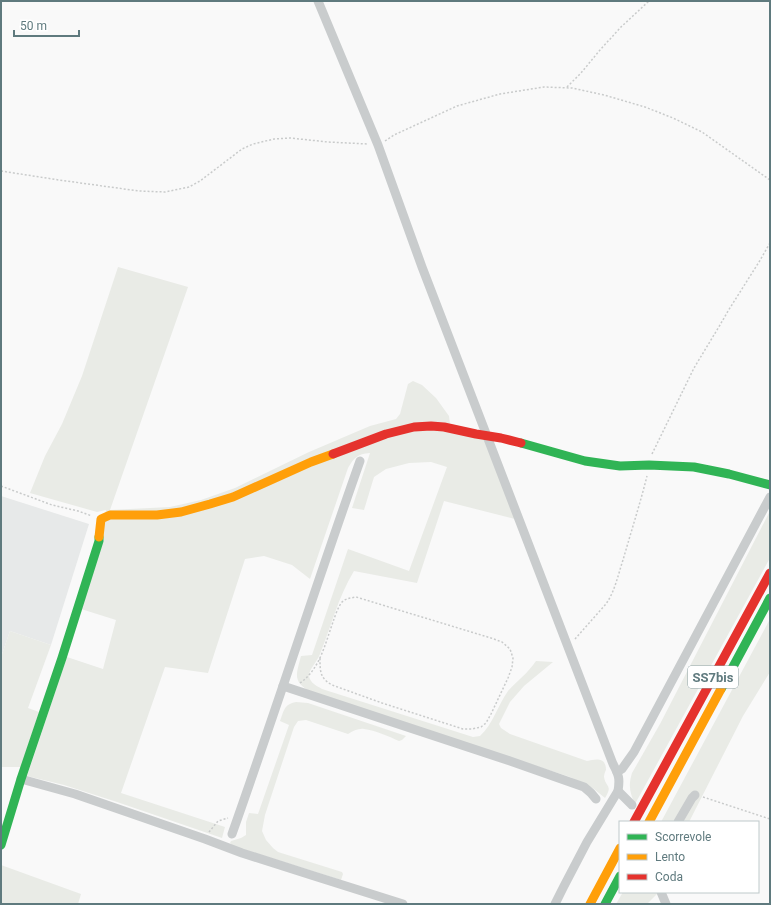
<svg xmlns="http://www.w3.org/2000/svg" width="771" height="905" font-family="Roboto,sans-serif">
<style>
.built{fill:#e7e9e9}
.green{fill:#e9ebe6}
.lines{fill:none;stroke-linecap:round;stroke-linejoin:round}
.path{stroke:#c9cbcb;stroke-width:1.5;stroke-dasharray:2 2;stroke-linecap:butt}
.street{stroke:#c9cccd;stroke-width:9}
.fast{stroke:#30b455;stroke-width:9}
.slow{stroke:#ff9f0a;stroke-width:9}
.jam{stroke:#e5322d;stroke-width:9}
.labels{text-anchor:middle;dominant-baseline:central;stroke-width:4;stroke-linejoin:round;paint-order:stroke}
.shield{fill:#fff;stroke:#8fa2a5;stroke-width:1}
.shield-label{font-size:13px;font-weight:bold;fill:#5f7a7e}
</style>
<rect width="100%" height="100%" fill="#f9f9f9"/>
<path class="built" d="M 1,496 L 89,524 L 51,645 L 10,631 L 1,657 Z"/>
<g class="green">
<path d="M 118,267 L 188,287 L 110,510 L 170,507 L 201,500 L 235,488 L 309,452 L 370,426 L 396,419 L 400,414 L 408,384 L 413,381 L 422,385 L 436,398 L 449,416 L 450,424 L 481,431 L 515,519 L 444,501 L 417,583 L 354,571 C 338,597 331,627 320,654 C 317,662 309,669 309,676 C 310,683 317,686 322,689 L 473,737 L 480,736 C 493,724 498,705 508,691 C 517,681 528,673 536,661 L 553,662 L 524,686 L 510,702 L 499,724 L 501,728 L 510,734 L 587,761 C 596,759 606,757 606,770 C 605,771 604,776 604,777 C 606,788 613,785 605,798 L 594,789 L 570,777 L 312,693 C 292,681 296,676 301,656 L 312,655 L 348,549 L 409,571 L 447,467 L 431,462 L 409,463 L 386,469 L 374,477 L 364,510 L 352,508 L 370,453 C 357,454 354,458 348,468 L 310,579 L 292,565 L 264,556 L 245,559 L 208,673 L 165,667 L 121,793 L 225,827 L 222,838 L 117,802 L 64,785 L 27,776 L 67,657 L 103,669 L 116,620 L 81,609 L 106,510 L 97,512 L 30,493 L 45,456 L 62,424 L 82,376 Z"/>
<path d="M 770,511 L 770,558 L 635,804 C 630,793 628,786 632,773 L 660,724 Z"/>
<path d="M 770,619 L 770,672 L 743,716 L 689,822 L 661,822 Z"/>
<path d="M 10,631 L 51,645 L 28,708 L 39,712 L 21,767 L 1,767 L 1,657 Z"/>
<path d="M 296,702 L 308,703 L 406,736 L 402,740 L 399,741 C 390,737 375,730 364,729 C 359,728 353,731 348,734 L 306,720 L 298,721 L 294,727 L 265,815 L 262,831 L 266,840 L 273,848 L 278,852 L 342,872 L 343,874 L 341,880 L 233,846 L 230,843 L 231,841 L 241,838 L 246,835 L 246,822 L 249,813 L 258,814 L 289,725 L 280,721 C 284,711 284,704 296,702 Z"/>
<path d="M 1,865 L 81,894 L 78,904 L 1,904 Z"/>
<path d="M 623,892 L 656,892 L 657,894 L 647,904 L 616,904 Z"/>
</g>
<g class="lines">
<g class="path">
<path d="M 567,87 L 581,73 L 600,50 L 621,27 L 649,1"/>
<path d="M 385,141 L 394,135 L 457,106 L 500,94 L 544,87 L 572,88 L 604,95 L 645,107 L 673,118 L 702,132 L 770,180"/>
<path d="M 1,171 L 59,180 L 139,191 L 165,192 L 189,187 L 200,181 L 242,149 L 253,144 L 274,139 L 290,138 L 328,142 L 368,144"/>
<path d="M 652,454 L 694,368 L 720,325 L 728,311 L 759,262 L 770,243"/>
<path d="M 1,486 L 52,505 L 78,511 L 92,516"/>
<path d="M 575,639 L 606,604 C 615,591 618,575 623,560 C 631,532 640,504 647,476"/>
<path d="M 300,683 C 320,669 325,644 333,622 C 335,616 338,607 342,602 C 346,598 351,598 356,597 L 491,638 L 502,642 L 510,649 L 513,658 L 512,667 L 508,678 L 491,714 L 486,723 L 481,727 L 472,729 L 463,729 L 382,703 L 332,685 C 320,678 320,672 320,658"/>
<path d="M 703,797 L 770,819"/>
<path d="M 209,832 L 218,821 L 228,818"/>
</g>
<g class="street">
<path d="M 318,1 L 378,145 L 422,267 L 613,764 C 619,775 620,779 618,791 L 587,842 L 564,886 L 555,904"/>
<path d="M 283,686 L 510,761 L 584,787 L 591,793 L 596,799"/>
<path d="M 617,772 L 622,769 L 634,752 L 770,497"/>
<path d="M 21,779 L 75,794 L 205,839 L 242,853 L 311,875 L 403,904"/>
<path d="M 618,791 L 632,805"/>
<path d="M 678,822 L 692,798 L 695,795"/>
<path d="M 232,834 C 276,710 316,585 360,461"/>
<path d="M 661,892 L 666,904"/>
</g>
<g class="fast">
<path d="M 521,443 L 585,461 L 620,466 L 649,465 L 694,467 L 729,474 L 770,485"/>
<path d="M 721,689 L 770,598"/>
<path d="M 1,845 L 21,779 L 62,658 L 99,541 L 99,537"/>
<path d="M 605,904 L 620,876"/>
</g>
<g class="slow">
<path d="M 99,537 L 101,519 L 110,515 L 157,515 L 181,512 L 210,504 L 233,497 L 311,462 L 333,454"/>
<path d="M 649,822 L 721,689"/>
<path d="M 590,904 L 620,848"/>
</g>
<g class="jam">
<path d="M 333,454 L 386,434 L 414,427 L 431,426 L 444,427 L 476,434 L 501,438 L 521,443"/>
<path d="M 634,822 L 770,573"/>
</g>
</g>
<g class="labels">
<rect class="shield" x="688" y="666" width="50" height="22" rx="3"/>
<g class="shield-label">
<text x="713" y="677">SS7bis</text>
</g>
</g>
<rect width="771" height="905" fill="none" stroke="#5f7a7e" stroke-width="4"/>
<rect x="619" y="821" width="140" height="72" fill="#ffffff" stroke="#bfcacb"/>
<rect x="627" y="834" width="20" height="6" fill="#30b455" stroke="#bfcacb"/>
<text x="655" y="841" font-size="12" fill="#5f7a7e">Scorrevole</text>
<rect x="627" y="854" width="20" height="6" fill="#ff9f0a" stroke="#bfcacb"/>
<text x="655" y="861" font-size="12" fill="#5f7a7e">Lento</text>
<rect x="627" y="874" width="20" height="6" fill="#e5322d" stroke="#bfcacb"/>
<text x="655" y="881" font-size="12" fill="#5f7a7e">Coda</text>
<path d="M14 30v6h65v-6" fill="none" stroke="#5f7a7e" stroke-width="2"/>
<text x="20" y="30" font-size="12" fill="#5f7a7e" stroke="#ffffff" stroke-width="3" paint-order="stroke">50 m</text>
</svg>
